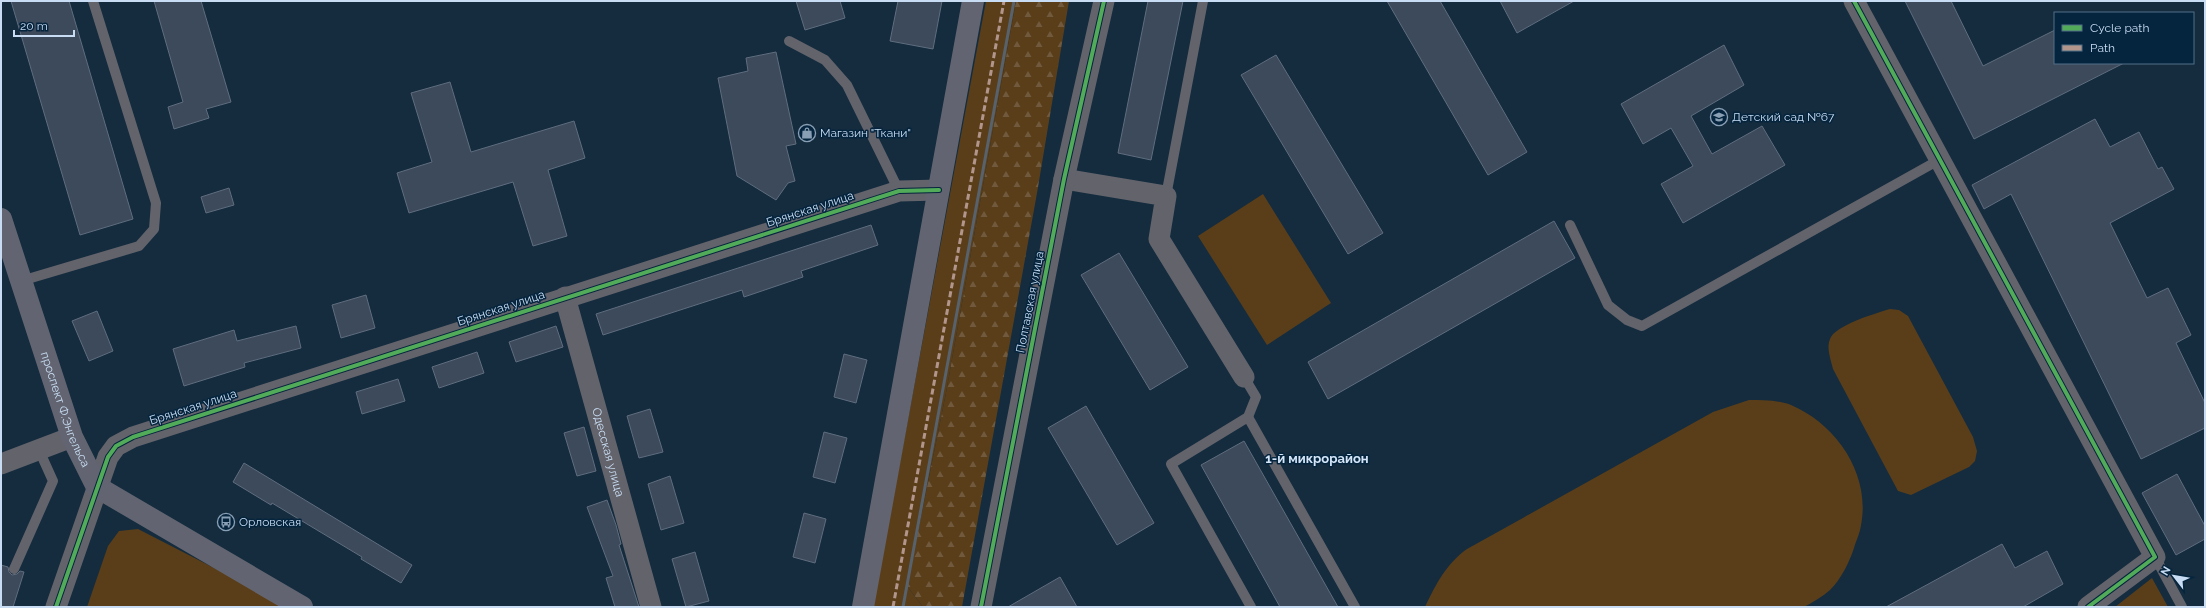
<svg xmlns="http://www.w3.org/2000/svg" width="2206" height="608" font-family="Raleway,sans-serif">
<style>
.green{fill:#5a3e1a}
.forest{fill:url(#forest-firs)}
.building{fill:#3c4a5b;stroke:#5f6d7f}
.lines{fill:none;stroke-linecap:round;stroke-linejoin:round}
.lane{stroke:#63636c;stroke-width:10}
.street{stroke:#63636c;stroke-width:21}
.secondary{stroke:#626571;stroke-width:22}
.rail{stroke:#57626d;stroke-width:3}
.quiet{stroke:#b2968c;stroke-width:3;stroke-dasharray:6 3;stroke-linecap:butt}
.cycleway-casing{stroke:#05243e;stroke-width:6}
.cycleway{stroke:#51ab58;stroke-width:4}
.labels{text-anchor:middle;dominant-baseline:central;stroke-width:3;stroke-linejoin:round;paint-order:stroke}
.poi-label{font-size:12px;fill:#c8ddf3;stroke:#05243e;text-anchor:start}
.street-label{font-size:12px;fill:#c8ddf3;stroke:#05243e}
.neighbourhood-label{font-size:13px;font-weight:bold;fill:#d4e6f7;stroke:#05243e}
</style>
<defs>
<pattern id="forest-firs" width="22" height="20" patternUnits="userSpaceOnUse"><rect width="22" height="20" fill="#5a3e1a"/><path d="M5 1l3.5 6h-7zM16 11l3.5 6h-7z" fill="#70593c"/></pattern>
</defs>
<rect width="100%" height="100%" fill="#142c3e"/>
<g class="green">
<path d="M 986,1 L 1016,1 L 946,393 L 907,586 L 923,607 L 873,607 Z"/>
<path d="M 1263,194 L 1331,303 L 1267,345 L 1198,236 Z"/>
<path d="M 1890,309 L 1899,310 L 1908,316 L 1973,437 L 1977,451 L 1975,461 L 1969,467 L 1911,495 L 1898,491 L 1833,369 C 1831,360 1826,348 1830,339 C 1835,325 1877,313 1890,309 Z"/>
<path d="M 1749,400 C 1762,400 1779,400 1791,405 C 1836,424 1871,474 1861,525 C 1860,533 1856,541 1854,548 C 1849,563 1841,579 1830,590 C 1822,597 1813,602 1804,607 L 1425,607 C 1436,584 1446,564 1467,549 L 1713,412 Z"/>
<path d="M 138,529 L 261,592 L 285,607 L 87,607 L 108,546 L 119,531 Z"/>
<path d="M 2152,578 L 2168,607 L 2115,607 Z"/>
</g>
<path class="forest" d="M 1016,1 L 1069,1 L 1037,193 L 962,607 L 923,607 L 907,586 L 946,393 Z"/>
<g class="building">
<path d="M 11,1 L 69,1 L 133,219 L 80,235 Z"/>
<path d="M 154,1 L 201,1 L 231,102 L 206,109 L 209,118 L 174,129 L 168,107 L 183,102 Z"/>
<path d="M 796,1 L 840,1 L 845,18 L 805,30 Z"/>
<path d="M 898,1 L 942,1 L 933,49 L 890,41 Z"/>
<path d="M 1148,1 L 1183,1 L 1151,160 L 1118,153 Z"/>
<path d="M 1387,1 L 1440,1 L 1527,152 L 1488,175 Z"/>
<path d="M 1500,1 L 1574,1 L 1517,33 Z"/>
<path d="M 1905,1 L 1951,1 L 1983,66 L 2055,30 L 2055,63 L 2124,63 L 1974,139 Z"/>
<path d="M 1724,45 L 1744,85 L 1691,116 L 1712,154 L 1762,126 L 1785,165 L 1683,223 L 1661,184 L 1693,166 L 1671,128 L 1643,144 L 1621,104 Z"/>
<path d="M 776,52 L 796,144 L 786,146 L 795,181 L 788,183 L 776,200 L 737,176 L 718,78 L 748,71 L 746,58 Z"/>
<path d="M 1276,55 L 1383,233 L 1348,254 L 1241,75 Z"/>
<path d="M 450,82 L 471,152 L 574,121 L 585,158 L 548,170 L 567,236 L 533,246 L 513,182 L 409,213 L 397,173 L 432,162 L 411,93 Z"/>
<path d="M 2095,119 L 2110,147 L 2139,132 L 2158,169 L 2162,167 L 2174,189 L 2110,223 L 2147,298 L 2168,288 L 2191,335 L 2176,343 L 2205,403 L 2205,428 L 2141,459 L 2011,194 L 1984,209 L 1972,185 Z"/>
<path d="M 229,188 L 234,205 L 206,213 L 201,197 Z"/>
<path d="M 1554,221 L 1575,258 L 1328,399 L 1308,362 Z"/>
<path d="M 871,225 L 878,245 L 801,271 L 803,277 L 744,297 L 742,290 L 603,335 L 596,314 Z"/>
<path d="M 1119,253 L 1188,367 L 1150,390 L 1081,275 Z"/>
<path d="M 366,295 L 375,328 L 341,338 L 332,305 Z"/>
<path d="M 97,311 L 113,351 L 89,361 L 72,321 Z"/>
<path d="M 296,326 L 301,348 L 244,363 L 245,367 L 184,386 L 173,349 L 234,330 L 237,341 Z"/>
<path d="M 556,326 L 563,347 L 516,362 L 509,342 Z"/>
<path d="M 477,352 L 484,373 L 439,388 L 432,367 Z"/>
<path d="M 844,354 L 867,360 L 856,403 L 834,397 Z"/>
<path d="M 398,379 L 405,401 L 362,414 L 356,392 Z"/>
<path d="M 1086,406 L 1154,523 L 1117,545 L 1048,428 Z"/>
<path d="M 650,409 L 663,452 L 639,458 L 627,416 Z"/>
<path d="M 584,427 L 596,471 L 577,476 L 564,433 Z"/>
<path d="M 824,432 L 847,438 L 835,483 L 813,477 Z"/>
<path d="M 1244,441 L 1338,607 L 1280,607 L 1201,465 Z"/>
<path d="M 244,463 L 412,565 L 401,583 L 361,559 L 362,557 L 272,503 L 271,505 L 233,482 Z"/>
<path d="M 2177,474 L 2205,526 L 2205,539 L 2176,555 L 2142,493 Z"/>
<path d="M 670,476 L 684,523 L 661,530 L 648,484 Z"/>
<path d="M 607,500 L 616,525 L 621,544 L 619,545 L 639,607 L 615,607 L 606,578 L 613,576 L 587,507 Z"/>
<path d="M 804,513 L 826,519 L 815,563 L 793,557 Z"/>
<path d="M 2002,544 L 2015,568 L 2047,551 L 2063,584 L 2023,607 L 1886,607 Z"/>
<path d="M 695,552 L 709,601 L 686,607 L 672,559 Z"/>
<path d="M 1,565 L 8,567 L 9,572 L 12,575 L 17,574 L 20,571 L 24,572 L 13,607 L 1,607 Z"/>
<path d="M 1060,577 L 1077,607 L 1008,607 Z"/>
</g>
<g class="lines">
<g class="lane">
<path d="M 789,41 L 825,60 L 847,85 L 899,191"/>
<path d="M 1166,196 L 1203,1"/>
<path d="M 1570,225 L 1608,305 L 1627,320 L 1642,326 L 1939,160"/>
<path d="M 21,281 L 139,246 L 154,229 L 156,203 L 93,1"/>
<path d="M 1244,377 L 1256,397 L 1248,417 L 1171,464 L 1251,607"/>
<path d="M 1248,417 L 1355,607"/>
<path d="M 2155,557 L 2182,607"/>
<path d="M 14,569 L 53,481 L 39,450"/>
</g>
<g class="street">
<path d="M 1854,1 L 2155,557 L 2088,607"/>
<path d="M 1064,179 L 1166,196 L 1159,239 L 1244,377"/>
<path id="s1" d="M 565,297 L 651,607"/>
<path d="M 1,464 L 72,437"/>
<path d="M 56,607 L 108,457 L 116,446 L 133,437 L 899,191 L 939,190"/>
<path d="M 981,607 L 1064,179 L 1104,1"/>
</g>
<g class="secondary">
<path id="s2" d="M 1,219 L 72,437 L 97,487 L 302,607"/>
<path d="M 863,607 L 973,1"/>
</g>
<path class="rail" d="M 903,607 L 1014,1"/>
<path class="quiet" d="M 893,607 L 1004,1"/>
<g class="cycleway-casing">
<g id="cycleway">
<path d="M 1854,1 L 2155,557 L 2088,607"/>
<path d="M 56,607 L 108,457 L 116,446 L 133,437 L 899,191 L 939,190"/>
<path d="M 981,607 L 1064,179 L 1104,1"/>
</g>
</g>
<use href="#cycleway" class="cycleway"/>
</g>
<defs>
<g id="school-ring" transform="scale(0.9)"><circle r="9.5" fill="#05243e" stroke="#899fb4" stroke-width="1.5"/><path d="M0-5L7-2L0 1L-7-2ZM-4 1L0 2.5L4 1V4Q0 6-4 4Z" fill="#899fb4"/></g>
<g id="shop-ring" transform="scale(0.9)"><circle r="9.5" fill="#05243e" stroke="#899fb4" stroke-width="1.5"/><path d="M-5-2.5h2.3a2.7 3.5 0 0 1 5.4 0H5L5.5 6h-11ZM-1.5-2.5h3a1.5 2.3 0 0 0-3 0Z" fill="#899fb4"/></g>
<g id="bus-ring" transform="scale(0.9)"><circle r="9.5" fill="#05243e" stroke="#899fb4" stroke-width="1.5"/><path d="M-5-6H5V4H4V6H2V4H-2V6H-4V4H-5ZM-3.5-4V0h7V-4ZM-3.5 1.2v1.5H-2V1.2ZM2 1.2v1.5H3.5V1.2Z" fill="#899fb4"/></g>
</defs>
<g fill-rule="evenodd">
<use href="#school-ring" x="1719" y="117"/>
<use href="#shop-ring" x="807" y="133"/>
<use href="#bus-ring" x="226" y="522"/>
</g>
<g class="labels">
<g class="poi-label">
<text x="1732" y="117">Детский сад №67</text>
<text x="820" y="133">Магазин "Ткани"</text>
<text x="239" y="522">Орловская</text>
</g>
<g class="street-label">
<text transform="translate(810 209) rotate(-18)">Брянская улица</text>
<text transform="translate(1030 302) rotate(-79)">Полтавская улица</text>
<text transform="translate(501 308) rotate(-18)">Брянская улица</text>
<text transform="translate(193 407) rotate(-18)">Брянская улица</text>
<text stroke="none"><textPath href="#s2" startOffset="201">проспект Ф.Энгельса</textPath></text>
<text stroke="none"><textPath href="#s1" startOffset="161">Одесская улица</textPath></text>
</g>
<g class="neighbourhood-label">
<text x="1317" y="458">1-й микрорайон</text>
</g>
</g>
<rect width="2206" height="608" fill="none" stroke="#c8ddf3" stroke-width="4"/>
<rect x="2054" y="12" width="140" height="52" fill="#05243e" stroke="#536e86"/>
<rect x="2062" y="25" width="20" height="6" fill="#51ab58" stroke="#536e86"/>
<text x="2090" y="32" font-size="12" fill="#c8ddf3">Cycle path</text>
<rect x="2062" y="45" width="20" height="6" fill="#b2968c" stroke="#536e86"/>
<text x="2090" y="52" font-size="12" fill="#c8ddf3">Path</text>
<g transform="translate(2174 576) rotate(301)" stroke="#05243e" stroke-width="3" paint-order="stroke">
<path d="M0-3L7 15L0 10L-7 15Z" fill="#c8ddf3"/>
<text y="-6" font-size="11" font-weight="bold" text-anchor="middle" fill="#c8ddf3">N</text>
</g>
<path d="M14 30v6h60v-6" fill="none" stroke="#c8ddf3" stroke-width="2"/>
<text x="20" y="30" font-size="12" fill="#c8ddf3" stroke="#05243e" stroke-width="3" paint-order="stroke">20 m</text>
</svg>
